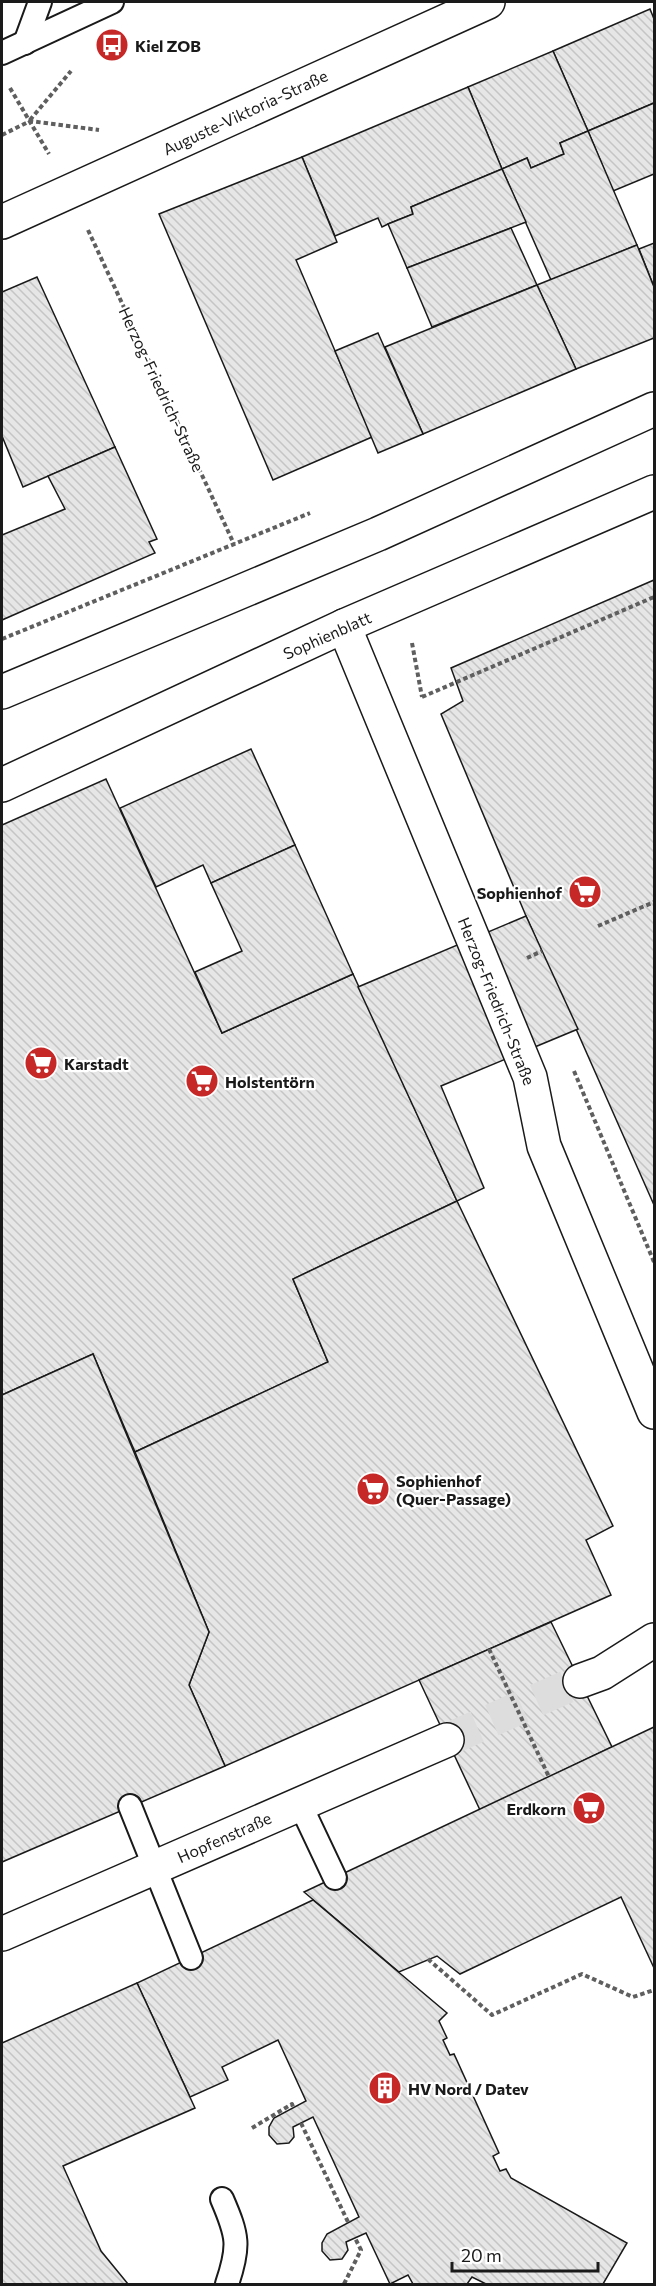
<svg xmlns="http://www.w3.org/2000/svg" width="656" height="2286" font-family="Commissioner,sans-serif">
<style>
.building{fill:url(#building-back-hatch);stroke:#1a1a1a;stroke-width:1.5}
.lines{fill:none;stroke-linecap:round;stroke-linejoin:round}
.street-tunnel{stroke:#ddd;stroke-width:33;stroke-dasharray:33 16;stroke-linecap:butt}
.lane-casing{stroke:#1a1a1a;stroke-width:26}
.street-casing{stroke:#1a1a1a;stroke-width:36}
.secondary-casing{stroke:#1a1a1a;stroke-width:36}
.path{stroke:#5f5f5f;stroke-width:4;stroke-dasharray:4.5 3;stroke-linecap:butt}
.lane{stroke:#fff;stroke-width:22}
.street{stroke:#fff;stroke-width:33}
.secondary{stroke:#fff;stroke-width:33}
.path-bridge{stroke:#5f5f5f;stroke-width:4;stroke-dasharray:4.5 3;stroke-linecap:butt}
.labels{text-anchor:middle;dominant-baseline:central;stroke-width:4.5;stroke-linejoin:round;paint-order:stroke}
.poi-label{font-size:16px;font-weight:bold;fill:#1a1a1a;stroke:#fff;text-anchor:start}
.street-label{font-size:16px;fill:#1a1a1a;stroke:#fff}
</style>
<defs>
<pattern id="building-back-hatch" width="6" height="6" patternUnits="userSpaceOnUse" patternTransform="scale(1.5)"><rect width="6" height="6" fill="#e6e6e6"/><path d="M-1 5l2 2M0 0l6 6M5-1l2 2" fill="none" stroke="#c5c5c5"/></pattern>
</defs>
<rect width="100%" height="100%" fill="#fff"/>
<g class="building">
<path d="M 650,9 L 654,19 L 654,103 L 588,131 L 553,51 Z"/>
<path d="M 553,51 L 588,131 L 560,143 L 564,154 L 531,168 L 527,158 L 502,169 L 468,87 Z"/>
<path d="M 468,87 L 502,169 L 411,207 L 413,214 L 388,224 L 382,227 L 378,218 L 335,236 L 302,157 Z"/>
<path d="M 654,103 L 654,174 L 613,191 L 588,131 Z"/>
<path d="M 588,131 L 637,245 L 551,280 L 502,169 L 527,158 L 531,168 L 564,154 L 560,143 Z"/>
<path d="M 302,157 L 337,242 L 296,260 L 372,437 L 273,480 L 159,214 Z"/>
<path d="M 502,169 L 526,222 L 407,268 L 388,224 L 413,214 L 411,207 Z"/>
<path d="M 511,228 L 537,285 L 432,327 L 407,268 Z"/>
<path d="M 654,243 L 654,287 L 639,249 Z"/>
<path d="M 637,245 L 654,287 L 654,338 L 576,369 L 537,285 Z"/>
<path d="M 37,277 L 115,447 L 23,487 L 2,436 L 2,292 Z"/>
<path d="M 537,285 L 576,369 L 423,434 L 385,347 Z"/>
<path d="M 378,333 L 423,434 L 378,453 L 335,351 Z"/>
<path d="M 115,447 L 157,539 L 149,542 L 155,553 L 2,620 L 2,535 L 65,509 L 48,476 Z"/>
<path d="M 654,580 L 654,1205 L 526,916 L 441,714 L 463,701 L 451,668 Z"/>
<path d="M 251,749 L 295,845 L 211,883 L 203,865 L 156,887 L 120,808 Z"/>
<path d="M 106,779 L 222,1033 L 353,974 L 457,1201 L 293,1279 L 328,1362 L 135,1452 L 93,1354 L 2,1395 L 2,825 Z"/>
<path d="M 295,845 L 353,974 L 222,1033 L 195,972 L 242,951 L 211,883 Z"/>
<path d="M 526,916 L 578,1029 L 441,1086 L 484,1188 L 457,1201 L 358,987 Z"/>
<path d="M 457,1201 L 613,1526 L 586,1540 L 611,1595 L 225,1766 L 189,1685 L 209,1632 L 135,1452 L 328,1362 L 293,1279 Z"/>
<path d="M 93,1354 L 209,1632 L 189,1685 L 225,1766 L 2,1862 L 2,1395 Z"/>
<path d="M 551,1622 L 612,1747 L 480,1810 L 419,1680 Z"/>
<path d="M 654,1727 L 654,1968 L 621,1897 L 460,1974 L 437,1956 L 399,1972 L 304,1892 Z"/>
<path d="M 313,1900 L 447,2013 L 439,2021 L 447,2038 L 443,2040 L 450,2055 L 454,2054 L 499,2153 L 493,2156 L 500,2171 L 506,2169 L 511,2178 L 627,2243 L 603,2284 L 486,2284 L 472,2277 L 467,2284 L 413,2284 L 408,2275 L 390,2284 L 366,2233 L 346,2242 L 348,2250 L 342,2259 L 330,2260 L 322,2251 L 322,2243 L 327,2234 L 359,2217 L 313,2117 L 293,2127 L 294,2137 L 289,2143 L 277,2144 L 269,2135 L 269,2127 L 274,2118 L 306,2101 L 278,2040 L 222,2067 L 228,2080 L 190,2097 L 137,1983 Z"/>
<path d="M 137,1983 L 195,2108 L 63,2166 L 101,2251 L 128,2284 L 2,2284 L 2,2043 Z"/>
</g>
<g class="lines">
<path class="street-tunnel" d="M 447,1740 L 580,1681"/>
<g class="lane-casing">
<g id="lane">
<path d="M 25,43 L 40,2"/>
<path d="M 2,53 L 112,2"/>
<path d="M 300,1804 L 335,1878"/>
<path d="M 130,1806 L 191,1958"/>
<path d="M 222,2199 C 238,2236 240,2246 227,2284"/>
</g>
</g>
<g class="street-casing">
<g id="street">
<path d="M 2,222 L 488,2"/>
<path d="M 344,626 L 530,1077 L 544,1146 L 654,1412"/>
<path d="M 2,785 L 344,626 L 654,492"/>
<path d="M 580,1681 L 602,1673 L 654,1640"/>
<path d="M 2,1934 L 447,1740"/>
</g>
</g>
<g class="secondary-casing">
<path id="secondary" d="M 2,692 L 378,534 L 654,409"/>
</g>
<g class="path">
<path d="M 10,88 L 49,154"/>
<path d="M 30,120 L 71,71"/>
<path d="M 2,135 L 30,121 L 99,130"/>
<path d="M 88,230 L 234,544"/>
<path d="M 2,639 L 310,513"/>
<path d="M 412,643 L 422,697"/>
<path d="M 422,697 L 654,597"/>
<path d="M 598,926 L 654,902"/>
<path d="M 527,958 L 542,951"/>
<path d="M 574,1071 L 654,1262"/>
<path d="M 428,1959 L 492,2015 L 582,1974 L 633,1997 L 654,1990"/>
<path d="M 301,2123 L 348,2222"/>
<path d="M 252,2128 L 292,2104 L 293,2107"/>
<path d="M 344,2284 L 361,2250 L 355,2238"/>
</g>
<use href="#lane" class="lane"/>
<use href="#street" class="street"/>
<use href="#secondary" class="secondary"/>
<path class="path-bridge" d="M 489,1649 L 549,1777"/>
</g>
<defs>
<g id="bus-disc" transform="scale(1.725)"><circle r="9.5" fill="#c62828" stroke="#fff"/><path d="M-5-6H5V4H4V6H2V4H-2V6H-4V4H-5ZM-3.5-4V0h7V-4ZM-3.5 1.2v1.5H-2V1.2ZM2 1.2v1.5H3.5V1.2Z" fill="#fff"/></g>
<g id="supermarket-disc" transform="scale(1.725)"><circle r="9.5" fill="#c62828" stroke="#fff"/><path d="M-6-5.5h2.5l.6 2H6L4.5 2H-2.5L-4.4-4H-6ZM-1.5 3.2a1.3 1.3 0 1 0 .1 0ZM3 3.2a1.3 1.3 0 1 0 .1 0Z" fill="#fff"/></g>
<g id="building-disc" transform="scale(1.725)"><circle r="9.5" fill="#c62828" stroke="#fff"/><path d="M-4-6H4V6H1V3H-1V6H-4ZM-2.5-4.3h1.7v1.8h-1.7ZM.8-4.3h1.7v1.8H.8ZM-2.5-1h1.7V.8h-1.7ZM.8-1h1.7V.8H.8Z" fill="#fff"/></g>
</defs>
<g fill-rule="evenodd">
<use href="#bus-disc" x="112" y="45"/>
<use href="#supermarket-disc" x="585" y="892"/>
<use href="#supermarket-disc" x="41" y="1063"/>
<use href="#supermarket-disc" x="202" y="1081"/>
<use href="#supermarket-disc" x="373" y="1489"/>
<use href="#supermarket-disc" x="589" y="1808"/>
<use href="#building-disc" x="385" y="2088"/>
</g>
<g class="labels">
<g class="poi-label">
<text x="135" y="45">Kiel ZOB</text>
<text x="562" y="892" text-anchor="end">Sophienhof</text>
<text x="64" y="1063">Karstadt</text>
<text x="225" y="1081">Holstentörn</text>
<text x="396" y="1480">Sophienhof<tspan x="396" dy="18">(Quer-Passage)</tspan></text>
<text x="566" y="1808" text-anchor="end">Erdkorn</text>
<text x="408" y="2088">HV Nord / Datev</text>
</g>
<g class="street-label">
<text transform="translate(245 112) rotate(-25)">Auguste-Viktoria-Straße</text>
<text transform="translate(162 389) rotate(65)">Herzog-Friedrich-Straße</text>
<text transform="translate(327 635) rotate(-24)">Sophienblatt</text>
<text transform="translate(497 1001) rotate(68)">Herzog-Friedrich-Straße</text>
<text transform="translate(224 1837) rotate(-24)">Hopfenstraße</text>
</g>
</g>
<rect width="656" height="2286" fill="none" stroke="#1a1a1a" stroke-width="6"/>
<path d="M452 2262v9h146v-9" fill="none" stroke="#1a1a1a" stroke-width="3"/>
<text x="461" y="2262" font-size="18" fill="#1a1a1a" stroke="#ffffff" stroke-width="4.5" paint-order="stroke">20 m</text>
</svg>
